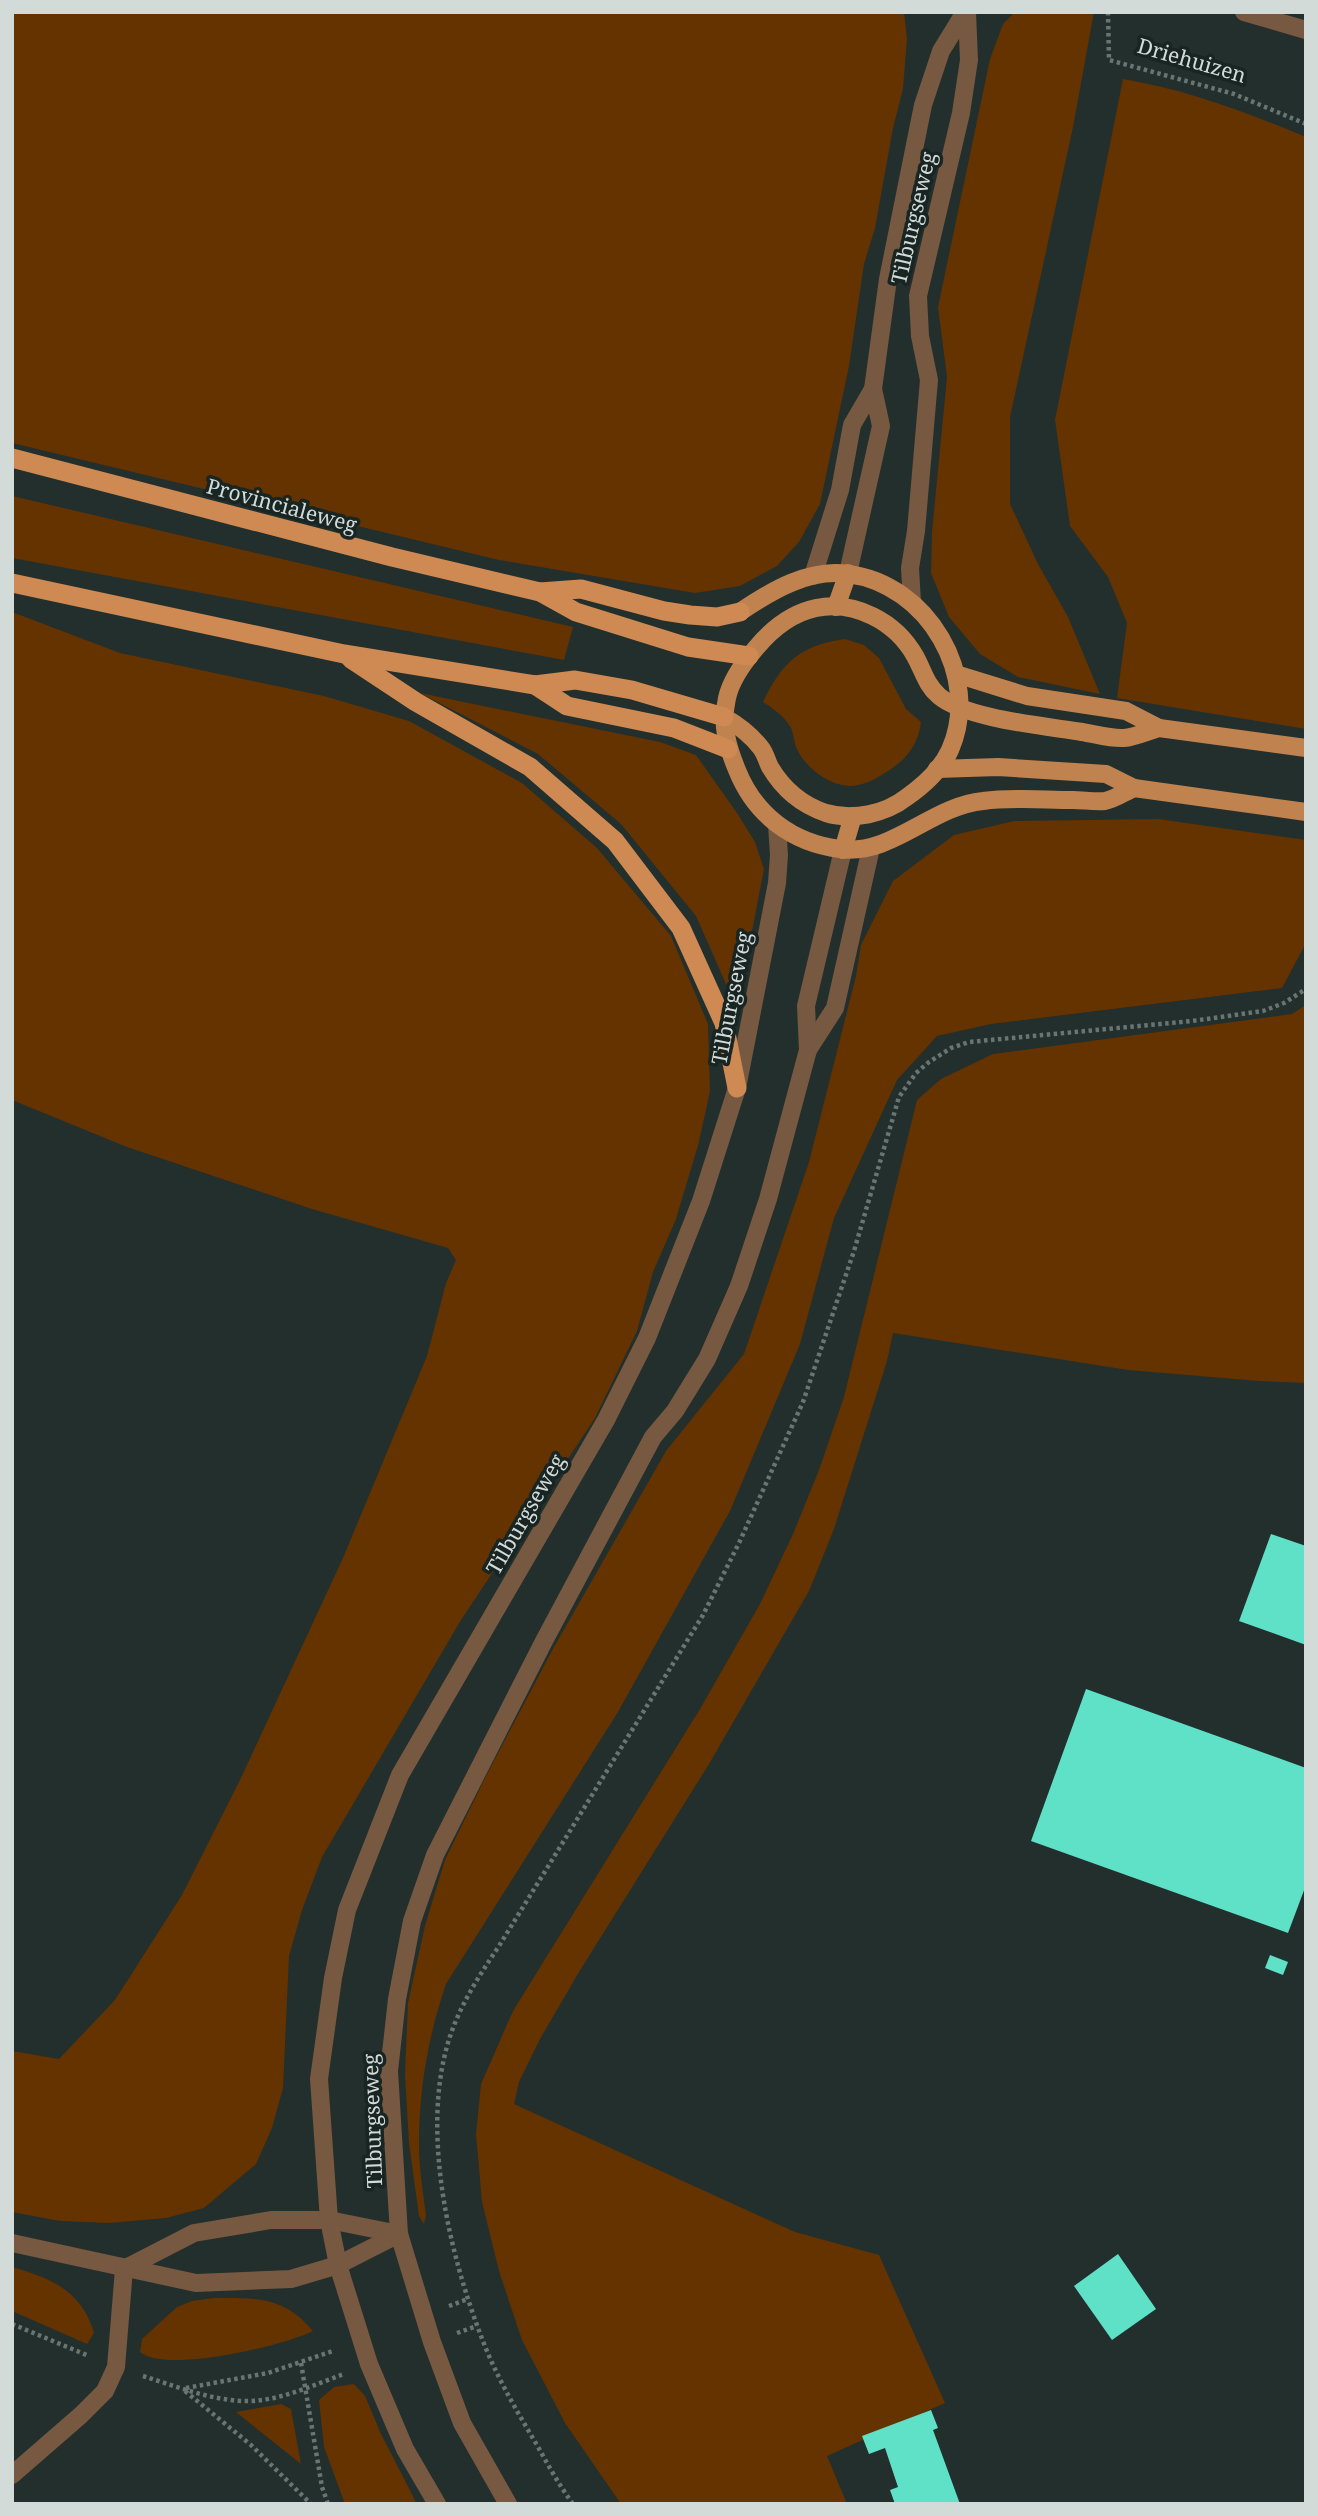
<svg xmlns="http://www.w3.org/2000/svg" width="1318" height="2516" font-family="'Noto Serif',serif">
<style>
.green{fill:#643300}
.building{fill:#5fe1c8}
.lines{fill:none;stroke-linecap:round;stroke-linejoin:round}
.path{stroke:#6a7572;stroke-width:4.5;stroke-dasharray:3.5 3.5;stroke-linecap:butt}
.minor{stroke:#775840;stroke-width:18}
.tertiary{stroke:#775840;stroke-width:18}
.primary{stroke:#c0824f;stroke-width:18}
.trunk{stroke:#ce8a52;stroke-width:19}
.labels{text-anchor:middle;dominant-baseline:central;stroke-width:7;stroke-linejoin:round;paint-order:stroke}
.street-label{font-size:21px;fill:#d3dbd9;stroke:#182522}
</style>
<rect width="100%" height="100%" fill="#222f2c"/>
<g class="green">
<path d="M 12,12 L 904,12 L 907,39 L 903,89 L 893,128 L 875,228 L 864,264 L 849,366 L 820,504 L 799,542 L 777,566 L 740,586 L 695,593 L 499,560 L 12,443 Z"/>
<path d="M 1015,12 L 1094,12 L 1073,127 L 1010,417 L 1010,504 L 1038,564 L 1068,617 L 1100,694 L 1018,677 L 980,654 L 949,617 L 931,573 L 932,532 L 947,377 L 938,307 L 990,59 L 1003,24 Z"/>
<path d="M 1123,79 C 1188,90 1246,112 1306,137 L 1306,729 L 1117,698 L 1127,623 L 1108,577 L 1070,526 L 1055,420 Z"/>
<path d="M 12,496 L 573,627 L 564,660 L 12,558 Z"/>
<path d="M 12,612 L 120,653 L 324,696 L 409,721 L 522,783 L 597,848 L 671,936 L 708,1024 L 710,1091 L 699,1142 L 676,1219 L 653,1272 L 637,1331 L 595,1418 L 461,1620 L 322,1857 L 302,1910 L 289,1956 L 283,2088 L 272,2128 L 256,2164 L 204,2208 L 166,2218 L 109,2223 L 60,2221 L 12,2212 L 12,2051 L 59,2059 L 115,2000 L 182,1895 L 240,1780 L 343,1558 L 427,1356 L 446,1283 L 456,1260 L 448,1248 L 312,1209 L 127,1147 L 12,1100 Z"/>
<path d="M 845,639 L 864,645 L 879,658 L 906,709 L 921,722 C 919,745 904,762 885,773 C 874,780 862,786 849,786 C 828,785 805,767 797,749 C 794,743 794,735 791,728 C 784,716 774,709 763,702 C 782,662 801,645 845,639 Z"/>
<path d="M 420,693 L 660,742 L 696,755 L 737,813 L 755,842 L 764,869 L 737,1009 L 696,916 L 621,824 L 538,754 Z"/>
<path d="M 1158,819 L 1306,840 L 1306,943 L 1282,988 L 991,1024 L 937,1036 L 897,1080 L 834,1218 L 800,1344 L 730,1511 L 618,1712 L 446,1984 C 428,2037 419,2089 419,2145 C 419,2168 423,2192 426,2215 L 424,2224 L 419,2216 L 409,2143 L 405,2074 L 408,2003 L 425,1926 L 445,1860 L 485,1778 L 554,1647 L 666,1451 L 744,1354 L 809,1162 L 856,976 L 861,945 L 893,881 L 954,835 L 1014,821 Z"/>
<path d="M 1306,1005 L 1306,1383 L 1259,1381 L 1128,1370 L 893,1333 L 887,1361 L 834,1529 L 809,1591 L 709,1764 L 579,1972 L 540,2039 L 519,2082 L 514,2104 L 795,2232 L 879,2255 L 945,2403 L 827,2456 L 847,2504 L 621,2504 L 565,2423 L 522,2340 L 499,2271 L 482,2202 L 476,2134 L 481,2084 L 513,2011 L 700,1709 L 760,1604 L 793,1534 L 819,1470 L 844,1397 L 917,1100 L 941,1079 L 993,1054 L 1292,1014 Z"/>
<path d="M 12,2267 C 51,2278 82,2291 94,2333 L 87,2344 L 12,2311 Z"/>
<path d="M 214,2298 C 256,2298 284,2296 313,2331 C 283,2346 166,2374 140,2352 L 142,2339 L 177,2307 L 192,2301 Z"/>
<path d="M 354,2384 L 365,2396 L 381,2434 L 417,2504 L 345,2504 L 324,2447 L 319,2400 L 334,2387 Z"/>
<path d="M 281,2404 L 291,2409 L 301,2464 L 236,2412 Z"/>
</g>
<g class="building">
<path d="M 1271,1534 L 1306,1546 L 1306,1645 L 1239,1621 Z"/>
<path d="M 1086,1689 L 1306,1768 L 1306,1885 L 1288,1933 L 1031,1841 Z"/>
<path d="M 1270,1955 L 1288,1962 L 1283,1975 L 1265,1968 Z"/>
<path d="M 1118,2254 L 1156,2309 L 1112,2340 L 1074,2286 Z"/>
<path d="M 931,2410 L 938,2428 L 933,2430 L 960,2504 L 895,2504 L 890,2490 L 898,2487 L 885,2448 L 869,2454 L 862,2436 Z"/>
</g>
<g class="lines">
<g class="path">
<path d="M 1108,12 L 1109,60 L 1234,94 L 1306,124"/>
<path d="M 449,2306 L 468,2299"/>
<path d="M 12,2324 L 89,2356"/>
<path d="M 457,2333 L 477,2326"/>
<path d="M 301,2363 L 322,2487 L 328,2504"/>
<path d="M 143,2376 C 175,2386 210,2400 244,2401 C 278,2402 313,2385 344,2374"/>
<path d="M 186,2388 L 268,2373 L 333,2351"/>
<path d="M 185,2391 L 251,2445 L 311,2504"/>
<path d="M 573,2504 C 559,2485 548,2465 537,2445 C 516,2410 495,2374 481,2336 C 449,2252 423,2138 446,2050 C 456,2011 477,1979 499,1946 L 703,1615 L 739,1543 L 803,1402 L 854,1251 L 899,1097 L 916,1073 L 929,1062 L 951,1048 L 969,1042 L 1192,1021 L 1263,1011 L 1284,1003 L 1306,989"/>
</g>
<path class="minor" d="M 12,2475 L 81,2415 L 105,2391 L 116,2367 L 124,2269"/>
<g class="tertiary">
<path d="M 1244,12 L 1306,30"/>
<path d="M 848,573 L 881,426 L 873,389 L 888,279 L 923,105 L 941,51 L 965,12"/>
<path d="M 813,576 L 840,490 L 852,425 L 873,389"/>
<path d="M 912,602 L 910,568 L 916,531 L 929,380 L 920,336 L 918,296 L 961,113 L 969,60 L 967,12"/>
<path d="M 808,1050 L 835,1008 L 871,848"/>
<path d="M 12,2243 L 196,2283 L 291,2279 L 338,2265 L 399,2234"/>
<path d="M 124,2269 L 194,2233 L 271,2220 L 329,2220 L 399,2234"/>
<path d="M 437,2504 L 405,2449 L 369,2364 L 338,2265 L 329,2220 L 319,2079 L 333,1978 L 347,1910 L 400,1775 L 606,1420 L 647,1338 L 701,1201 L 737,1088 L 777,883 L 779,855 L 777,825"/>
<path d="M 508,2504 L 462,2423 L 432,2342 L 399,2234 L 389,2071 L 397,1999 L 412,1921 L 435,1855 L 544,1641 L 653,1437 L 675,1411 L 707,1359 L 739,1286 L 768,1199 L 808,1050 L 806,1006 L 843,850"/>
</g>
<g class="primary">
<path d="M 836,607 L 848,573"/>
<path d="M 956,674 L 1027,696 L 1126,711 L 1159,728 L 1306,748"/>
<path d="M 724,717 C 738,725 751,735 761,748 C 765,753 767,761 770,767 C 783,789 802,805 826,813 C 853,821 885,814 907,797 C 924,785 941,770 950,750 C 982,677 928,584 848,574 C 809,568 771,591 740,612"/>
<path d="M 937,769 L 998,767 L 1106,774 L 1134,788 L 1306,812"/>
<path d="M 1134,788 C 1125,792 1115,799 1105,801 C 1095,802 1083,800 1073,800 C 1044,800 1013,797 983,801 C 931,806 892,856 840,849 C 792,843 755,815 737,770 C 727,746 721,725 727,698 C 731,680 744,662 756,648 C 771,630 792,613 816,608 C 855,600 896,622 915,656 C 923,670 926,685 939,696 C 966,719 1046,726 1082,732 C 1095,734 1111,739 1124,738 C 1135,737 1148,731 1159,728"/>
<path d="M 843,850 L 853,816"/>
</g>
<g class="trunk">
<path d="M 12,458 L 392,557 L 540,592 L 576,612 L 688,647 L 749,656"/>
<path d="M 12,583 L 344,654 L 535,685 L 575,680 L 632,690 L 724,717"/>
<path d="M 540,592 L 581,589 L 664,611 L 690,615 L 717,617 L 740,612"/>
<path d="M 351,659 L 416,702 L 530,767 L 615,841 L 681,928 L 724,1023 L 737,1088"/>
<path d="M 535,685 L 567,706 L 674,728 L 728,749"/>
</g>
</g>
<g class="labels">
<g class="street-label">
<text transform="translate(1192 60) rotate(16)">Driehuizen</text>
<text transform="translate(913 218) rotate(-77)">Tilburgseweg</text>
<text transform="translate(282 505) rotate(15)">Provincialeweg</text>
<text transform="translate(731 998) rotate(-79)">Tilburgseweg</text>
<text transform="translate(525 1514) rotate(-60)">Tilburgseweg</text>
<text transform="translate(372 2121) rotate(-92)">Tilburgseweg</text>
</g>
</g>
<rect width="1318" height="2516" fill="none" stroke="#d3dbd9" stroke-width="28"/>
</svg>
